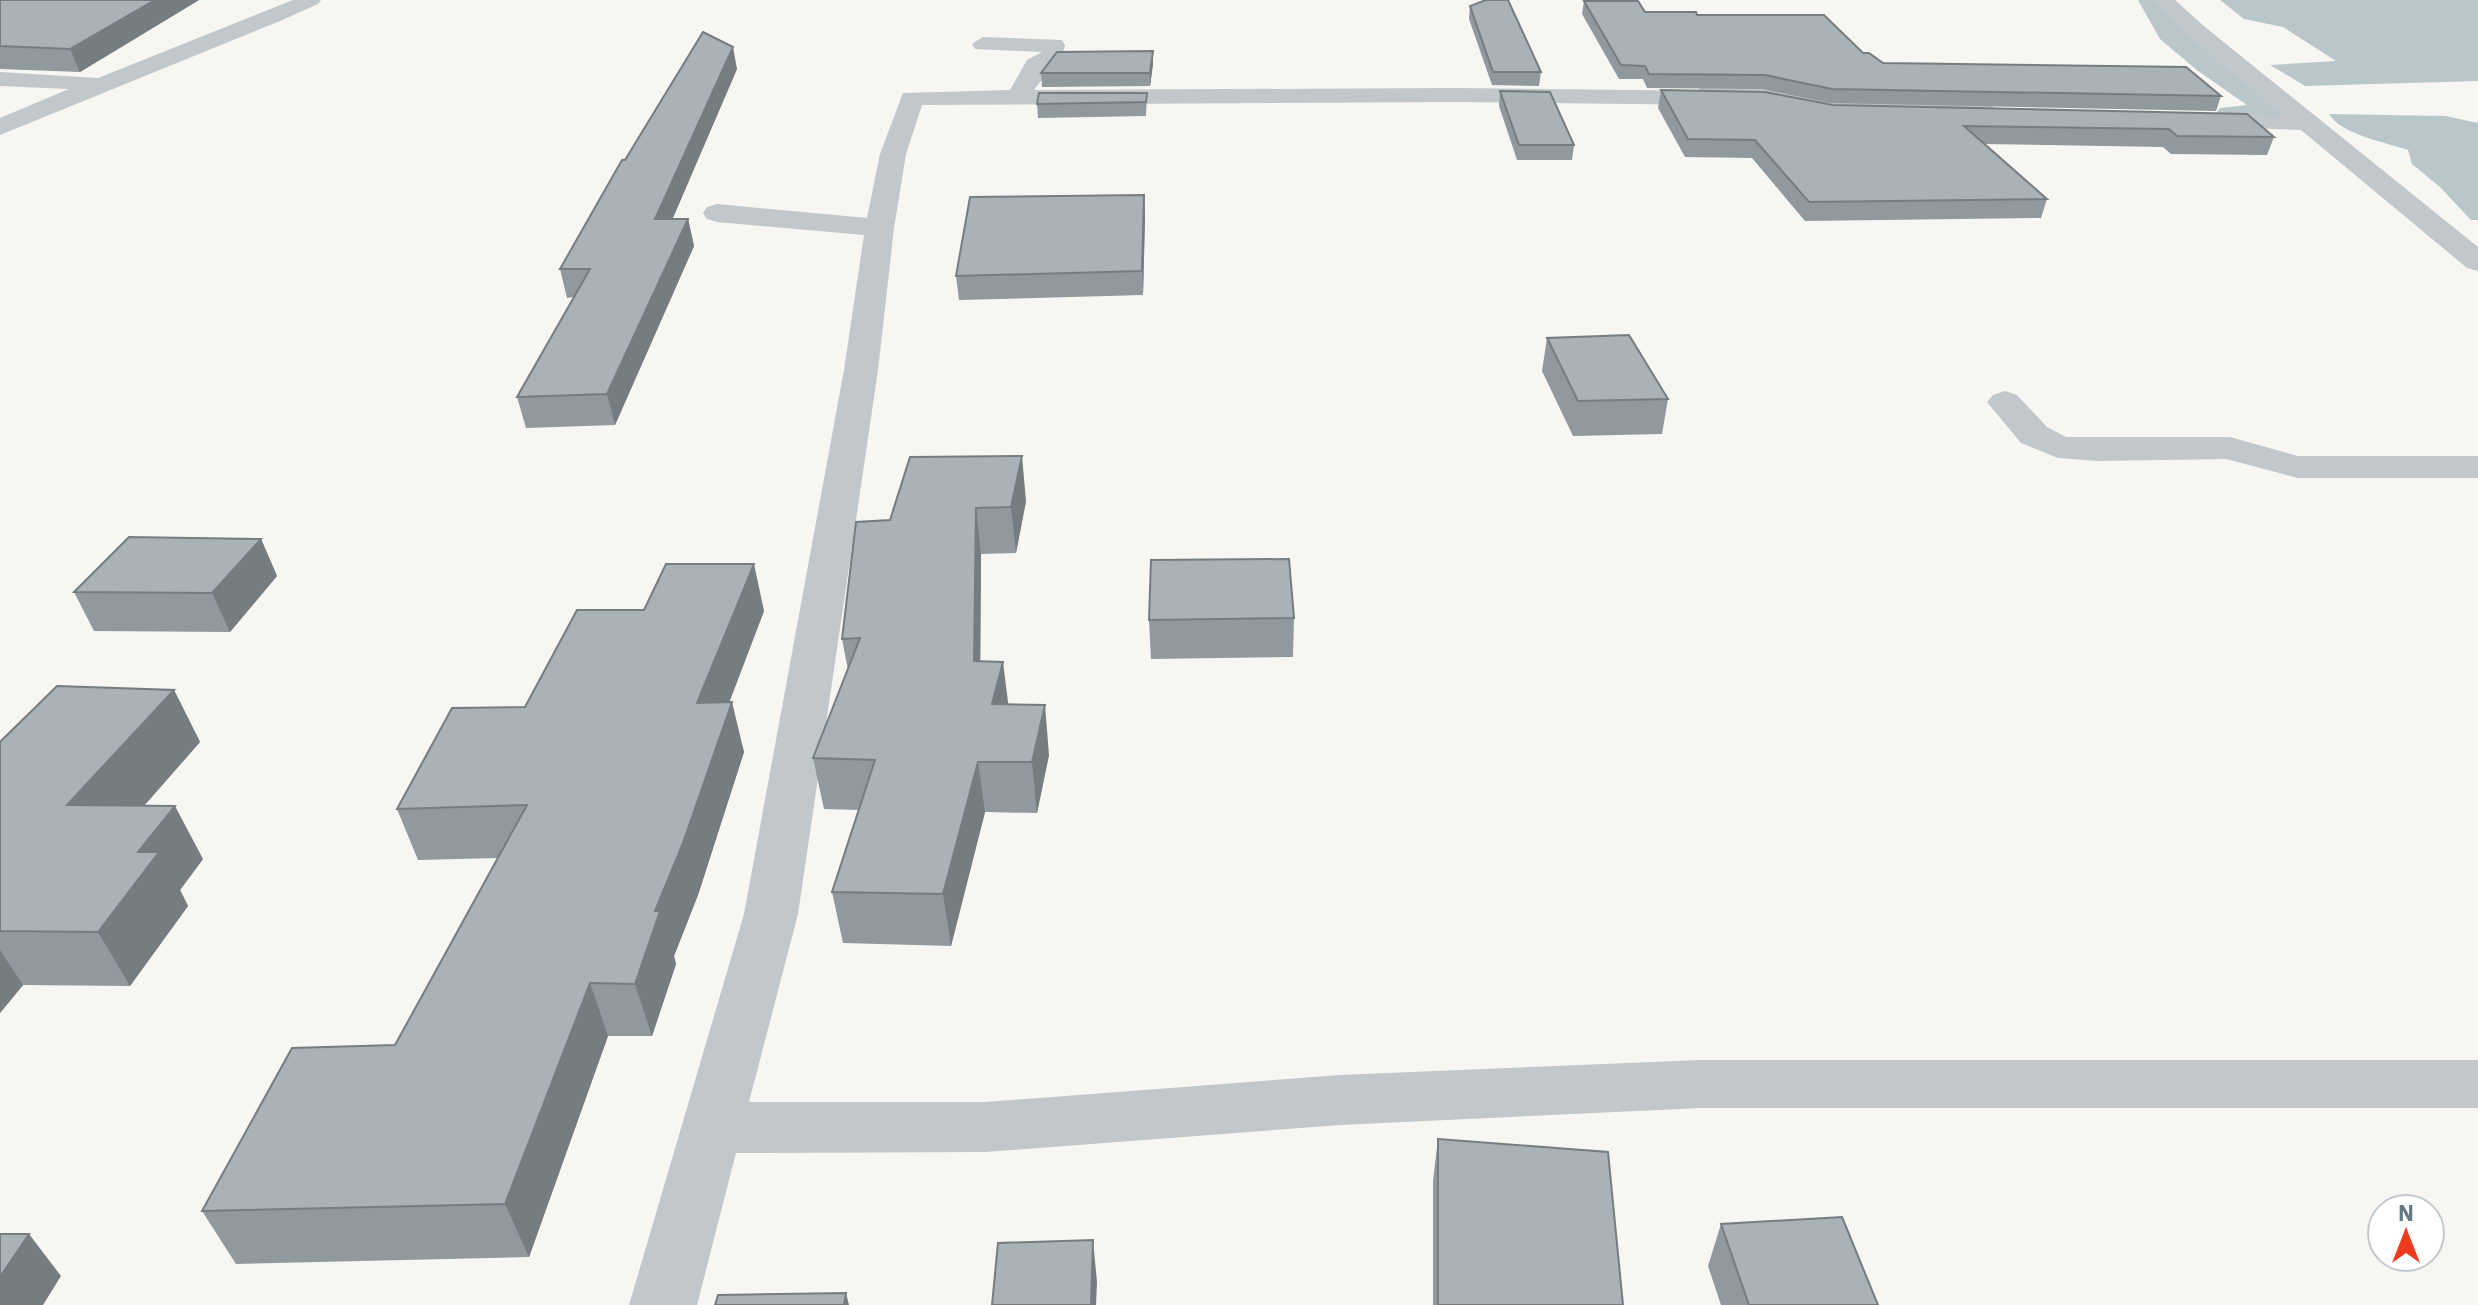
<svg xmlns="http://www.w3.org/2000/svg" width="2478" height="1305" font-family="'IBM Plex Sans',sans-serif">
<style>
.water{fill:#b9c7ca}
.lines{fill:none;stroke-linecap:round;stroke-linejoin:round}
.canal{fill:#b9c7ca;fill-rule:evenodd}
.street{fill:#c1c7ca;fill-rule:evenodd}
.wall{fill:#90999d}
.shaded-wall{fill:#767d80}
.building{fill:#a8b2b7;stroke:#767d80;stroke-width:2}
</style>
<rect width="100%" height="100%" fill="#f7f6f3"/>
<g class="water">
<path d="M 2220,0 L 2478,0 L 2478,81 L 2305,86 L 2270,65 L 2336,61 L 2283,27 L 2244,19 Z"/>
<path d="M 2329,114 L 2446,116 L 2478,123 L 2478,220 L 2471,220 L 2440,187 L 2412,164 L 2408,150 C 2385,142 2342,135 2329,114 Z"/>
</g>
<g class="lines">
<g class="canal">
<path d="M 2138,0 L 2170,0 L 2185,26 L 2222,57 L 2303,110 L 2309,118 L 2303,126 L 2290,129 L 2220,124 L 2214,116 L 2220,108 L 2247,105 L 2198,71 L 2160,39 Z"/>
<path d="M 1714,83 L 1757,83 L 1856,94 L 1978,101 L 1991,104 L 1997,112 L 1991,120 L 1978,123 L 1701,102 L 1696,94 L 1701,86 Z"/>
</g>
<g class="street">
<path d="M 293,0 L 321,0 L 318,4 L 280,21 L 0,135 L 0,118 L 69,89 L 0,86 L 0,72 L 98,78 Z"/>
<path d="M 2153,0 L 2175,0 L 2205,27 L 2478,247 L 2478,271 L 2467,268 L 2301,130 L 2190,126 L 2186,121 L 2190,116 L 2199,113 L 2282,115 L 2189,37 Z"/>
<path d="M 983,37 L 1062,40 L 1065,45 C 1063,59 1044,76 1034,90 L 1455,88 L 1719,91 L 1728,93 L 1731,98 L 1728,103 L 1719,105 L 1455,102 L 922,105 L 906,154 L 894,228 L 878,370 L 798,914 L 749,1102 L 985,1102 L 1340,1075 L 1701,1060 L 2478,1060 L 2478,1108 L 1701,1108 L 1340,1125 L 985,1152 L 736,1153 L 697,1305 L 629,1305 L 744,914 L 844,370 L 864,235 L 717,222 L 707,219 L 703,213 L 707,207 L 717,204 L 867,218 L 880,154 L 903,93 L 1010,90 L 1027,60 L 1042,52 L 975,49 L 972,44 Z"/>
<path d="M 2005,391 L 2017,395 L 2047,427 L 2066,437 L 2230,437 L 2298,456 L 2478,456 L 2478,478 L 2298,478 L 2226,459 L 2098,461 L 2058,458 L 2021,443 L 1987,402 L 1993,395 Z"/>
</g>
</g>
<g class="wall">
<path d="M 0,0 L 199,0 L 80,72 L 0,69 Z"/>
<path d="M 1584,1 L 1645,12 L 1697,15 L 1863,53 L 1883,63 L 2221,96 L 2216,111 L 1829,103 L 1762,89 L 1647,88 L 1643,79 L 1619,79 L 1582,14 Z"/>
<path d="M 1470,6 L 1541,72 L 1539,86 L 1492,85 L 1469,19 Z"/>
<path d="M 1153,64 L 1150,86 L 1042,87 L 1041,73 Z"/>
<path d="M 737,69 L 672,219 L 688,219 L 694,246 L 615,425 L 526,428 L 517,397 L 574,297 L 567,298 L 560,269 L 625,160 Z"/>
<path d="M 1661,90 L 1833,105 L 2274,137 L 2267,155 L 2171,154 L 2163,147 L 1985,144 L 2047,199 L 2041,218 L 1805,221 L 1752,158 L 1685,157 L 1658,108 Z"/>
<path d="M 1500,91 L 1574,145 L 1572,160 L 1517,160 L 1499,106 Z"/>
<path d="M 1147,93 L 1146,116 L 1038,118 L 1037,104 Z"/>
<path d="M 1144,195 L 1145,217 L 1143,295 L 959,300 L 956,276 Z"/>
<path d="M 1547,338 L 1668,399 L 1662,434 L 1573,436 L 1542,371 Z"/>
<path d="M 1026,501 L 1016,553 L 981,554 L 980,661 L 1008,704 L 1049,755 L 1037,813 L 985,812 L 951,946 L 843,943 L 832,892 L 859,810 L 824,809 L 813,758 L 848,670 L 842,639 L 890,520 Z"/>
<path d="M 261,539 L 277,576 L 230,632 L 94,631 L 74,592 Z"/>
<path d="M 764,611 L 729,702 L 744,752 L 698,895 L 674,956 L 676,964 L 652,1036 L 608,1036 L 529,1257 L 236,1264 L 202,1211 L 395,1045 L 498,858 L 418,860 L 397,809 L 525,707 Z"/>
<path d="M 1294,618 L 1293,657 L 1151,659 L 1149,620 Z"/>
<path d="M 174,690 L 200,742 L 144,806 L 203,859 L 180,890 L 188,906 L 130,986 L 23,985 L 0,1013 L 0,742 Z"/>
<path d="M 1438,1139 L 1623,1305 L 1433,1305 L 1433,1181 Z"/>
<path d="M 1721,1224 L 1878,1305 L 1721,1305 L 1708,1266 Z"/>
</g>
<g class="shaded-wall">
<path d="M 155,0 L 199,0 L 80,72 L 70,49 Z"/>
<path d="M 733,47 L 737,69 L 661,246 L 655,219 Z"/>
<path d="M 1153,51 L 1153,64 L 1150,86 L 1150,73 Z"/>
<path d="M 1144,195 L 1145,217 L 1143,295 L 1142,271 Z"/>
<path d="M 688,219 L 694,246 L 615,425 L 607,394 Z"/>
<path d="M 1022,456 L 1026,501 L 1016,553 L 1011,507 Z"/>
<path d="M 976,508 L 981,554 L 980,710 L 974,661 Z"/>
<path d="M 261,539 L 277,576 L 230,632 L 212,593 Z"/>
<path d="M 754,564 L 764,611 L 710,753 L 697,703 Z"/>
<path d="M 1003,662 L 1009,710 L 992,704 Z"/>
<path d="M 174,690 L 200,742 L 98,858 L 67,805 Z"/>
<path d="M 732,702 L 744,752 L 698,895 L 674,956 L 676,964 L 652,1036 L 635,984 L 655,911 Z"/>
<path d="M 1045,705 L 1049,755 L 1037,813 L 1032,762 Z"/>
<path d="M 978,762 L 985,812 L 951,946 L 943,894 Z"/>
<path d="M 175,806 L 203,859 L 180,890 L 188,906 L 130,986 L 98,932 L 138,852 Z"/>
<path d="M 0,950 L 23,985 L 0,1013 Z"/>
<path d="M 590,983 L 608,1036 L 529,1257 L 505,1204 Z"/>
<path d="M 29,1234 L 61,1276 L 43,1305 L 0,1305 L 0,1277 Z"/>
<path d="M 1093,1240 L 1097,1282 L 1096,1305 L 1091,1305 Z"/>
<path d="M 846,1293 L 849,1305 L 844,1305 Z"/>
</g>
<g class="building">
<path d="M 0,0 L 155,0 L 70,49 L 0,46 Z"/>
<path d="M 1486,0 L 1508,0 L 1541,72 L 1493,72 L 1470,6 Z"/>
<path d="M 1584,1 L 1638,1 L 1645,12 L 1696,12 L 1697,15 L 1824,15 L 1863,53 L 1869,53 L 1883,63 L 2186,67 L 2221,96 L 1832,89 L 1765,75 L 1649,74 L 1645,66 L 1621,65 Z"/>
<path d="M 703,32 L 733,47 L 655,219 L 688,219 L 607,394 L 517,397 L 590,269 L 560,269 L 622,160 L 625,160 Z"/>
<path d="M 1153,51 L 1150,73 L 1041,73 L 1057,52 Z"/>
<path d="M 1661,90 L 1765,92 L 1833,105 L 2247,114 L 2274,137 L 2177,136 L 2169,129 L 1964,126 L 2047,199 L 1809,202 L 1755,140 L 1688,139 Z"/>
<path d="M 1500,91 L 1550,92 L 1574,145 L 1519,145 Z"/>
<path d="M 1039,93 L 1147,93 L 1146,102 L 1037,104 Z"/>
<path d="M 1144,195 L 1142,271 L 956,276 L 970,197 Z"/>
<path d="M 1629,335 L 1668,399 L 1578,401 L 1547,338 Z"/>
<path d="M 1022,456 L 1011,507 L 976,508 L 974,661 L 1003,662 L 992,704 L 1045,705 L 1032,762 L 978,762 L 943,894 L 832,892 L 875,760 L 813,758 L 860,638 L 842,639 L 856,522 L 890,520 L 910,457 Z"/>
<path d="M 129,537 L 261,539 L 212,593 L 74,592 Z"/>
<path d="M 1289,559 L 1294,618 L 1149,620 L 1151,560 Z"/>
<path d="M 666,564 L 754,564 L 697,703 L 732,702 L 683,843 L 655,911 L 660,911 L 635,984 L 590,983 L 505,1204 L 202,1211 L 292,1048 L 395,1045 L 527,805 L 397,809 L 452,708 L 525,707 L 577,610 L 644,610 Z"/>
<path d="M 57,686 L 174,690 L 67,805 L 175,806 L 138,852 L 159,852 L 98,932 L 0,931 L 0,742 Z"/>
<path d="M 1438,1139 L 1608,1152 L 1623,1305 L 1438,1305 Z"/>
<path d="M 1842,1217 L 1878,1305 L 1749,1305 L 1721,1224 Z"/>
<path d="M 0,1234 L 29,1234 L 0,1277 Z"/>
<path d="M 1093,1240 L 1091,1305 L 992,1305 L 998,1243 Z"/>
<path d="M 846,1293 L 844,1305 L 715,1305 L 718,1295 Z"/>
</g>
<g transform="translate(2406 1233)"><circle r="38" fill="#ffffff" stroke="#c1c9cf" stroke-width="2"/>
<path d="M0-6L14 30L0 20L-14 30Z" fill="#ec3b1d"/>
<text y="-12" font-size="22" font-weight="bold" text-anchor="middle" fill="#647986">N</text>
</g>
</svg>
